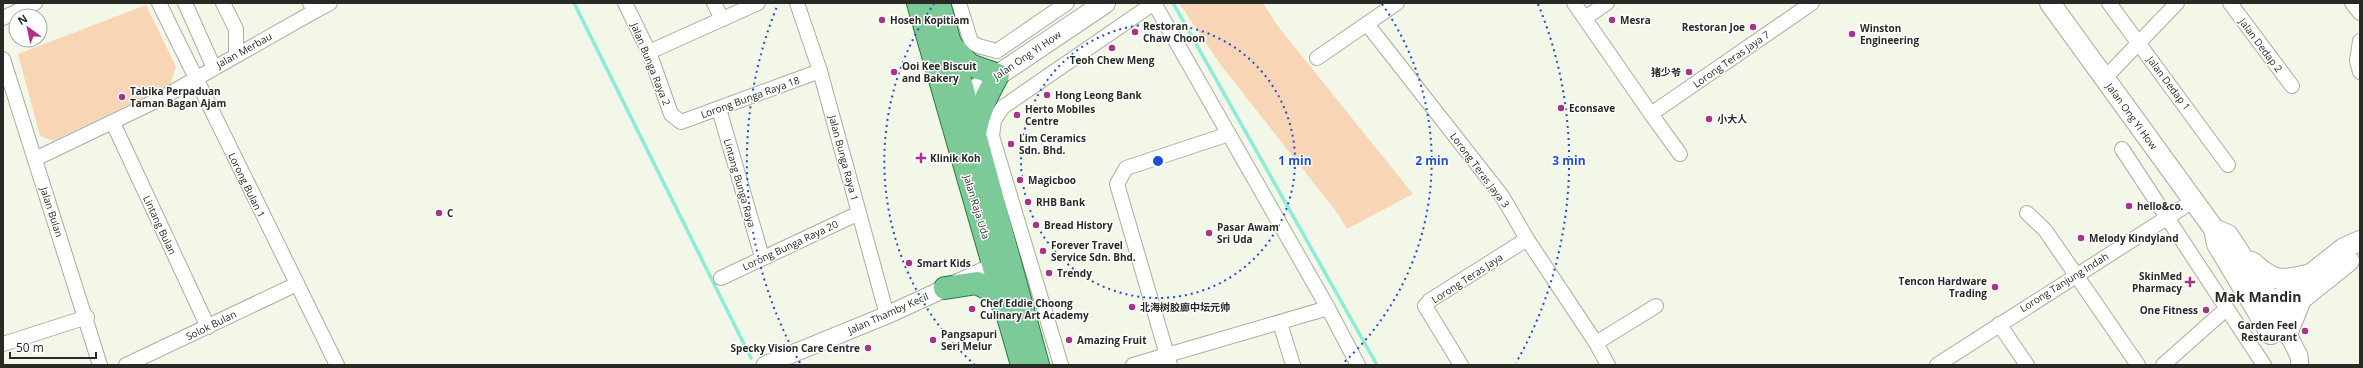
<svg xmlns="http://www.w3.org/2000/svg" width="2363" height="368" font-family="'Open Sans','Noto Sans SC',sans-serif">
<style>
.green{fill:#f8d6b5}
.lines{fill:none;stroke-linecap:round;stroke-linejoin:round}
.stream{stroke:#8becd7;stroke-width:3.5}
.minor-casing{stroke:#a9aea0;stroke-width:16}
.tertiary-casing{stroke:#a9aea0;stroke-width:19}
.secondary-casing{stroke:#a9aea0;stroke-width:22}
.primary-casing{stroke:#257b42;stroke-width:24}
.minor{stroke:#fff;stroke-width:14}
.tertiary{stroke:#fff;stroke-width:17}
.secondary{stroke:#fff;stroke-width:20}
.primary{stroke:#7cca97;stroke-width:22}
.ring{fill:none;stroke:#1d4ed8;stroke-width:2;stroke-dasharray:2 4}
.poi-dot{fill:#aa3288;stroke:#fff;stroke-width:1.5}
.labels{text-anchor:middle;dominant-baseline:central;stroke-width:3;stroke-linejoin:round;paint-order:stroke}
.poi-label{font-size:10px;font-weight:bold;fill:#282a25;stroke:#fff;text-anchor:start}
.street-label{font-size:10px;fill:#282a25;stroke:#fff}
.district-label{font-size:14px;font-weight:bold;fill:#282a25;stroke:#fff}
.centre{fill:#1d4ed8;stroke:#fff;stroke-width:2}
.ring-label{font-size:12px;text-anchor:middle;font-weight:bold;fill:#1d4ed8;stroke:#fff;stroke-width:3;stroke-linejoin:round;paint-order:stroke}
</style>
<rect width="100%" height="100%" fill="#f2f7e8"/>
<g class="green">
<path d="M 1179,3 L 1263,3 L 1277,25 L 1413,194 L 1347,229 L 1338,214 L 1220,64 Z"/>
<path d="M 146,5 L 176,67 L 170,85 L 53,141 L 40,136 L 18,54 Z"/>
</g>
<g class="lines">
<g class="stream">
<path d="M 574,3 L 751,358"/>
<path d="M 1173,3 L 1377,365"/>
</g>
<g class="minor-casing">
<g id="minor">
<path d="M 159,3 L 337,365"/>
<path d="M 185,3 L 214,68"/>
<path d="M 223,3 L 236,29 L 236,54"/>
<path d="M 310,3 L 315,11 L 330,3"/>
<path d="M 625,3 L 649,52 L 671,114 L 681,122 L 820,71"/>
<path d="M 714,3 L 722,19"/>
<path d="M 797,3 L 820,71 L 887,315"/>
<path d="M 959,3 L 971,42 L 978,46 L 997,51 L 1067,3"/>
<path d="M 1154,3 L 1328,308 L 1358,365"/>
<path d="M 1574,3 L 1651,114 L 1680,154"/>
<path d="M 2109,3 L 2228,165"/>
<path d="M 2230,3 L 2292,86"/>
<path d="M 2352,3 L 2360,13"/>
<path d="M 3,18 L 35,3"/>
<path d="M 1585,18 L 1607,3"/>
<path d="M 1367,24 L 1502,196 L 1527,239 L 1596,343 L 1608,365"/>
<path d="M 2360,41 L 2357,61 L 2360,72"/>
<path d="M 649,52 L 758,3"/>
<path d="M 1317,58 L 1397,3"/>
<path d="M 3,59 L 100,365"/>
<path d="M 2105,78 L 2177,3"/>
<path d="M 719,109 L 762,257"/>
<path d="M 1651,114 L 1812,3"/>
<path d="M 113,123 L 208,327"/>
<path d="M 2122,149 L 2264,365"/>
<path d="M 35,159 L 160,99 L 315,11"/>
<path d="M 2027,213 L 2045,230 L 2138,365"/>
<path d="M 721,278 L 859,213"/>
<path d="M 1280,323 L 1293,365"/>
<path d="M 1999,324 L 2027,365"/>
<path d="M 1596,343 L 1656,306"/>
<path d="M 3,344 L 87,317"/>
<path d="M 126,365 L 297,284"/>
<path d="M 1061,365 L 992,136 L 994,120 L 1003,107 L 1154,3"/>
<path d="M 1133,365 L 1328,308"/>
<path d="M 1170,365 L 1117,184 L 1126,168 L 1229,134"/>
<path d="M 1461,365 L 1425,306 L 1429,301 L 1527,239"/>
<path d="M 1937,365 L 2193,201"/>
<path d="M 2163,365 L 2226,309"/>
</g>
</g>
<g class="tertiary-casing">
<g id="tertiary">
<path d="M 2282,322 L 2299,356 L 2300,365"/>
<path d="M 765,365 L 887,315 L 1005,261"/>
</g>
</g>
<g class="secondary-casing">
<g id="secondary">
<path d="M 2050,3 L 2214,229 L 2217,244 L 2271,334"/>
<path d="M 951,101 L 965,96 L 998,75 L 1105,3"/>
<path d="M 2214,229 L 2228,235 L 2279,314"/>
<path d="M 2252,262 C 2273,281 2279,282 2307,275"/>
<path d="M 2280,316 L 2349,261"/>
<path d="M 2271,334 L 2273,304 L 2344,248 L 2360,241"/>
<path d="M 2287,334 L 2300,302"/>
</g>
</g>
<g class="primary-casing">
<g id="primary">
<path d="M 918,3 L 1022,365"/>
<path d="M 939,3 L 1038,365"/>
<path d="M 952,46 L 970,65 L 998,75 C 987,95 979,111 975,133"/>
<path d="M 945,288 L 977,283 L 988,289 L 998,297 L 1005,308"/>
</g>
</g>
<use href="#minor" class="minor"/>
<use href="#tertiary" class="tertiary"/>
<use href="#secondary" class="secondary"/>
<use href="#primary" class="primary"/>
</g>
<g class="ring">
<circle cx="1158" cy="161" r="137"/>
<path d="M975 365A274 274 0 0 1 934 4M1382 4A274 274 0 0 1 1341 365"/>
<path d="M800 363A411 411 0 0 1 778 4M1538 4A411 411 0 0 1 1516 363"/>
</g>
<g class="poi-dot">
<circle cx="882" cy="20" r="4"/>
<circle cx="1612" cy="20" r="4"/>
<circle cx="1753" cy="27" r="4"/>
<circle cx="1135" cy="32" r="4"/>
<circle cx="1852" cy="34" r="4"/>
<circle cx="1112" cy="48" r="4"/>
<circle cx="894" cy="72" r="4"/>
<circle cx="1689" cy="72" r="4"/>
<circle cx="1047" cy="95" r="4"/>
<circle cx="122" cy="97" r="4"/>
<circle cx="1561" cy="108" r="4"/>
<circle cx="1017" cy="115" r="4"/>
<circle cx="1709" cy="119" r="4"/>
<circle cx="1011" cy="144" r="4"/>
<path d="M919 152h4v4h4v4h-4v4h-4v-4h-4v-4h4z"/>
<circle cx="1020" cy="180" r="4"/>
<circle cx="1028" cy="202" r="4"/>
<circle cx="2129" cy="206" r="4"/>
<circle cx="439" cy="213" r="4"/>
<circle cx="1036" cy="225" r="4"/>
<circle cx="1209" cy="233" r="4"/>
<circle cx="2081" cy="238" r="4"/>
<circle cx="1043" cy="251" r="4"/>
<circle cx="909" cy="263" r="4"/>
<circle cx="1049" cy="273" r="4"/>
<path d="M2188 276h4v4h4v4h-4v4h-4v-4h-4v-4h4z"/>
<circle cx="1995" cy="287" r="4"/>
<circle cx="1132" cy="307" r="4"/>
<circle cx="972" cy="309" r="4"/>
<circle cx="2206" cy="310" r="4"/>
<circle cx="2305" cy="331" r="4"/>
<circle cx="933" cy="340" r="4"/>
<circle cx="1069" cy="340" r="4"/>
<circle cx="868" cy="348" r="4"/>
</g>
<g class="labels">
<g class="poi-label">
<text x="890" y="20">Hoseh Kopitiam</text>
<text x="1620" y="20">Mesra</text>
<text x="1143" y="26">Restoran<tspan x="1143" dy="12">Chaw Choon</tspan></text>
<text x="1745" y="27" text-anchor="end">Restoran Joe</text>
<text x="1860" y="28">Winston<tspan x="1860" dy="12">Engineering</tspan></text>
<text x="1112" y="60" text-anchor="middle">Teoh Chew Meng</text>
<text x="902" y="66">Ooi Kee Biscuit<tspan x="902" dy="12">and Bakery</tspan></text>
<text x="1681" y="72" text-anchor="end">猪少爷</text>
<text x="130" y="91">Tabika Perpaduan<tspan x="130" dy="12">Taman Bagan Ajam</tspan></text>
<text x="1055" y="95">Hong Leong Bank</text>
<text x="1569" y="108">Econsave</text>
<text x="1025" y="109">Herto Mobiles<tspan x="1025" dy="12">Centre</tspan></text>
<text x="1717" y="119">小大人</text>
<text x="1019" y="138">Lim Ceramics<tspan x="1019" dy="12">Sdn. Bhd.</tspan></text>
<text x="930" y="158">Klinik Koh</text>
<text x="1028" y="180">Magicboo</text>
<text x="1036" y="202">RHB Bank</text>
<text x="2137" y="206">hello&amp;co.</text>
<text x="447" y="213">C</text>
<text x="1044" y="225">Bread History</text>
<text x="1217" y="227">Pasar Awam<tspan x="1217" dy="12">Sri Uda</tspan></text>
<text x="2089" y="238">Melody Kindyland</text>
<text x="1051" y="245">Forever Travel<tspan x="1051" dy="12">Service Sdn. Bhd.</tspan></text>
<text x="917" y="263">Smart Kids</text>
<text x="1057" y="273">Trendy</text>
<text x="2182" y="276" text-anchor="end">SkinMed<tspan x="2182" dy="12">Pharmacy</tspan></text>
<text x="1987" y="281" text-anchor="end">Tencon Hardware<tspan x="1987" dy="12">Trading</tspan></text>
<text x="980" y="303">Chef Eddie Choong<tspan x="980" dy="12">Culinary Art Academy</tspan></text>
<text x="1140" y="307">北海树胶廊中坛元帅</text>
<text x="2198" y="310" text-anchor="end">One Fitness</text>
<text x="2297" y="325" text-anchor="end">Garden Feel<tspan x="2297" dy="12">Restaurant</tspan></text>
<text x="941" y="334">Pangsapuri<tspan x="941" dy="12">Seri Melur</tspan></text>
<text x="1077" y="340">Amazing Fruit</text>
<text x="860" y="348" text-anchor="end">Specky Vision Care Centre</text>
</g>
<g class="street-label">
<text transform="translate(2261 45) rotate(53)">Jalan Dedap 2</text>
<text transform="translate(244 50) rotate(-29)">Jalan Merbau</text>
<text transform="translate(1027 55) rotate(-34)">Jalan Ong Yi How</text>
<text transform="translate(1731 59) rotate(-35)">Lorong Teras Jaya 7</text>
<text transform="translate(651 64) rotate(68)">Jalan Bunga Raya 2</text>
<text transform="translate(2169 83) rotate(53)">Jalan Dedap 1</text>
<text transform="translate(750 97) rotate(-20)">Lorong Bunga Raya 18</text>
<text transform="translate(2132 116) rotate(54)">Jalan Ong Yi How</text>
<text transform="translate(844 158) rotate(75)">Jalan Bunga Raya 1</text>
<text transform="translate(1480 170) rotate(53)">Lorong Teras Jaya 3</text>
<text transform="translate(740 183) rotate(74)">Lintang Bunga Raya</text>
<text transform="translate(247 185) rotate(64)">Lorong Bulan 1</text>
<text transform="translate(977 207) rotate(73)">Jalan Raja Uda</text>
<text transform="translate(52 212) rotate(72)">Jalan Bulan</text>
<text transform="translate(160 225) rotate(65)">Lintang Bulan</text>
<text transform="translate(790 245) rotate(-25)">Lorong Bunga Raya 20</text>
<text transform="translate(1467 278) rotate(-33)">Lorong Teras Jaya</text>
<text transform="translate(2064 282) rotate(-32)">Lorong Tanjung Indah</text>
<text transform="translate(888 313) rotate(-24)">Jalan Thamby Kecil</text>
<text transform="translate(211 325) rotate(-26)">Solok Bulan</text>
</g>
<g class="district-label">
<text x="2258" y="296">Mak Mandin</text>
</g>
</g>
<circle cx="1158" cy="161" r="6" class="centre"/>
<g class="ring-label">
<text x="1295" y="165">1 min</text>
<text x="1432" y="165">2 min</text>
<text x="1569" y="165">3 min</text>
</g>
<rect width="2363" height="368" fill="none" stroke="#282a25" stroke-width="8"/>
<g transform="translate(28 28) rotate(327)"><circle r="19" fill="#ffffff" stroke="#a9aaa8"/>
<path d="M0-3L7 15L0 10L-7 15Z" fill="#aa3288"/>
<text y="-6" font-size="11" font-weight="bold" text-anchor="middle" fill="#282a25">N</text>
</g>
<path d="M10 352v6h86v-6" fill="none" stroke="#282a25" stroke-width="2"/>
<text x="16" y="352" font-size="12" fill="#282a25" stroke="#ffffff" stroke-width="3" paint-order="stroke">50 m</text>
</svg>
